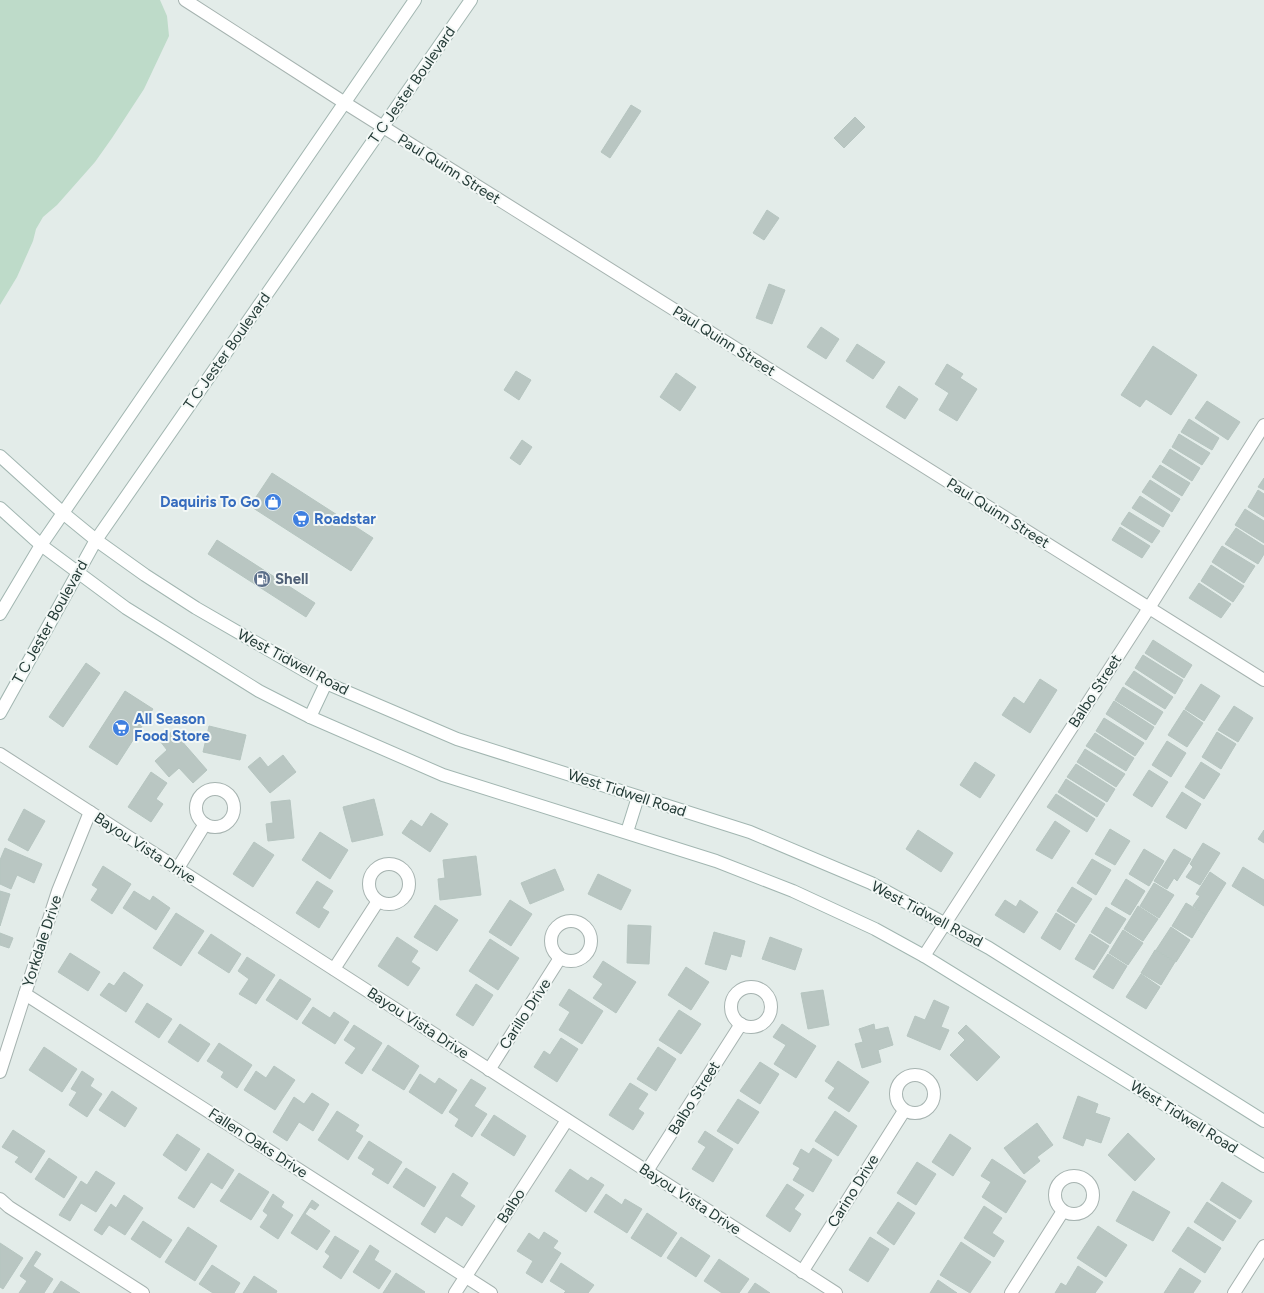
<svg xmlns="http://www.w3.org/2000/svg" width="1264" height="1293" font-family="Figtree,sans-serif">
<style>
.green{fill:#bedbc9}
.building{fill:#b9c6c2;stroke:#b6c5c0}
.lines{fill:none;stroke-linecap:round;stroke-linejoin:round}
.minor-casing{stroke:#a6b3b0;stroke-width:14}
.tertiary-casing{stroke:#a6b3b0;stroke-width:14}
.secondary-casing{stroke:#a2b6b1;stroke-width:14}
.minor{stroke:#fff;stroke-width:12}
.tertiary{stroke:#fff;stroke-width:12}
.secondary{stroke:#fff;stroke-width:12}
.labels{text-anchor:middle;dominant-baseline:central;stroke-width:4;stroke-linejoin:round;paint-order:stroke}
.street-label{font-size:15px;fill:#243b37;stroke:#f3f8f6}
.shop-label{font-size:15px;font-weight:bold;fill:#366cbe;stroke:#f3f8f6;text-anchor:start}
.service-label{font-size:15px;font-weight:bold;fill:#4e5e75;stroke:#f3f8f6;text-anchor:start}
</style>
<rect width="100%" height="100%" fill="#e3ece9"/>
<path class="green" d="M 0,0 L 160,0 L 167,16 L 169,36 L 144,89 L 112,138 L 95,162 L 57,205 L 43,217 L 36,229 L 33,241 L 17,277 L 0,305 Z"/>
<g class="building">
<path d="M 631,105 L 641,111 L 610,158 L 601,152 Z"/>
<path d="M 855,117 L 865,127 L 844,148 L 834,138 Z"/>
<path d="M 767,210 L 779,218 L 764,240 L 753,233 Z"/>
<path d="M 769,284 L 785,290 L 772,324 L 756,318 Z"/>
<path d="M 821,327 L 839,339 L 826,359 L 807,347 Z"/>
<path d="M 857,344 L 885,362 L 873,379 L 846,361 Z"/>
<path d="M 1153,346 L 1197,375 L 1171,415 L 1146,399 L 1140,407 L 1121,395 Z"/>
<path d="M 947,364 L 963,374 L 960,378 L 977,389 L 957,421 L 939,410 L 949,393 L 935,384 Z"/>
<path d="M 516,371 L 531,380 L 519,400 L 504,390 Z"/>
<path d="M 676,373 L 696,387 L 680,411 L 660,397 Z"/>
<path d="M 899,386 L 918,399 L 905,419 L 886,407 Z"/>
<path d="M 1207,401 L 1240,422 L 1228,440 L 1195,418 Z"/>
<path d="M 1189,419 L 1219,438 L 1212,450 L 1181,432 Z"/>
<path d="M 1179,434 L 1210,453 L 1202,465 L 1172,447 Z"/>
<path d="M 522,440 L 532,447 L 520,465 L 510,458 Z"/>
<path d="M 1170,449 L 1200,468 L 1192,481 L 1162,462 Z"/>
<path d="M 1160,465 L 1190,483 L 1182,496 L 1152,477 Z"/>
<path d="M 272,473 L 373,538 L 351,571 L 250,506 Z"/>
<path d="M 1264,478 L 1264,490 L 1258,487 Z"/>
<path d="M 1150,480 L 1180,499 L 1172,512 L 1142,492 Z"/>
<path d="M 1258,490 L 1264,494 L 1264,517 L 1248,507 Z"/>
<path d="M 1140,496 L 1170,515 L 1163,527 L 1132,508 Z"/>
<path d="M 1245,509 L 1264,521 L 1264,543 L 1235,525 Z"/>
<path d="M 1129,512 L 1160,531 L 1152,543 L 1121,524 Z"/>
<path d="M 1120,527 L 1150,546 L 1142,558 L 1112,540 Z"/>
<path d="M 1236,528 L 1264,546 L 1264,554 L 1258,564 L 1225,544 Z"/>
<path d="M 217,540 L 315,603 L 306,617 L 208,554 Z"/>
<path d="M 1222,546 L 1255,566 L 1244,583 L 1212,562 Z"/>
<path d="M 1211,565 L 1244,586 L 1233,602 L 1201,581 Z"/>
<path d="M 1199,583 L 1231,604 L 1221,618 L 1189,598 Z"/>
<path d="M 1153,640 L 1192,665 L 1184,678 L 1145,653 Z"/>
<path d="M 1143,655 L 1183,680 L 1175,694 L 1135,668 Z"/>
<path d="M 86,663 L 100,673 L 63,727 L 49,717 Z"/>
<path d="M 1134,671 L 1173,697 L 1165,709 L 1125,684 Z"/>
<path d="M 1040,679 L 1057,690 L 1030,733 L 1002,715 L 1014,697 L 1024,704 Z"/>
<path d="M 1201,684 L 1220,696 L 1204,721 L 1185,709 Z"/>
<path d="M 1123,687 L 1163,712 L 1155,725 L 1115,700 Z"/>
<path d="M 125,691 L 153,709 L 117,765 L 89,747 Z"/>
<path d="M 1114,701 L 1154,727 L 1146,740 L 1106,714 Z"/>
<path d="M 1234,706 L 1253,718 L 1238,742 L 1218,730 Z"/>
<path d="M 1184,710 L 1203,723 L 1187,747 L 1168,735 Z"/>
<path d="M 1104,718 L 1144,743 L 1135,756 L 1096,731 Z"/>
<path d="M 209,726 L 246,735 L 240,760 L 203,752 Z"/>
<path d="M 173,731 L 207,770 L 193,783 L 179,768 L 169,777 L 155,761 L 167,750 L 160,741 Z"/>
<path d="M 1217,732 L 1236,744 L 1221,769 L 1202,757 Z"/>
<path d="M 1095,733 L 1134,758 L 1126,771 L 1086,746 Z"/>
<path d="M 1167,741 L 1186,753 L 1171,777 L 1152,765 Z"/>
<path d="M 1085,749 L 1125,774 L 1116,787 L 1077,762 Z"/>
<path d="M 283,755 L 296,772 L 270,793 L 248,767 L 260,757 L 268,767 Z"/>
<path d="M 975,762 L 995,775 L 980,798 L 960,785 Z"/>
<path d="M 1201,762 L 1220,774 L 1204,799 L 1185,787 Z"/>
<path d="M 1076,764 L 1115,789 L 1107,802 L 1067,777 Z"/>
<path d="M 1149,770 L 1168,782 L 1152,807 L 1133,795 Z"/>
<path d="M 151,772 L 167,783 L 156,799 L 163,804 L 151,822 L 128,807 Z"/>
<path d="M 1066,779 L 1105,804 L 1097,817 L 1058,792 Z"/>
<path d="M 1182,792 L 1201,804 L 1186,829 L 1166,817 Z"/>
<path d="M 1056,794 L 1095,819 L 1087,832 L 1047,807 Z"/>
<path d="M 374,799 L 383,835 L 352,842 L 343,807 Z"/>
<path d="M 290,800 L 294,838 L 268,841 L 266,824 L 273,823 L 271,802 Z"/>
<path d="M 24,809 L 45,821 L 28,851 L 8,840 Z"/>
<path d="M 431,813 L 448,824 L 430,852 L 402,833 L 411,820 L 422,827 Z"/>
<path d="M 1055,821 L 1070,831 L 1052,859 L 1036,850 Z"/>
<path d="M 1110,829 L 1130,841 L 1115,865 L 1095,854 Z"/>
<path d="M 918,830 L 953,853 L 941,872 L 906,849 Z"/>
<path d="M 1264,830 L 1264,843 L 1258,839 Z"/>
<path d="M 320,832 L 348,850 L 330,879 L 302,860 Z"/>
<path d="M 254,842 L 274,855 L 253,887 L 233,874 Z"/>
<path d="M 1203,843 L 1220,853 L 1200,885 L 1186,877 L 1193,867 L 1190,864 Z"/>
<path d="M 5,848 L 42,864 L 34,883 L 17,875 L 11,889 L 0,884 L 0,860 Z"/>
<path d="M 1144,849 L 1164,861 L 1149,886 L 1129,874 Z"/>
<path d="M 1174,849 L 1191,859 L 1177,881 L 1174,878 L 1167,889 L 1154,881 Z"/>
<path d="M 476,856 L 481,895 L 440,900 L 438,879 L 445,878 L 443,860 Z"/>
<path d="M 1092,859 L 1111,870 L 1096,895 L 1077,883 Z"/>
<path d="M 103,866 L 131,884 L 112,914 L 91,900 L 98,889 L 92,885 Z"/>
<path d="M 1243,867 L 1264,880 L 1264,906 L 1232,886 Z"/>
<path d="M 555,869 L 564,890 L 530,904 L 521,883 Z"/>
<path d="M 1210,872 L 1226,883 L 1206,915 L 1193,906 L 1200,896 L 1196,894 Z"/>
<path d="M 598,874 L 631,890 L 621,910 L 588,894 Z"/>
<path d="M 1126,879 L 1145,891 L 1130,915 L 1111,904 Z"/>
<path d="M 317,881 L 333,891 L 322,908 L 329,912 L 319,928 L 296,913 Z"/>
<path d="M 1154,883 L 1174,895 L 1159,918 L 1140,906 Z"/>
<path d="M 1072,887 L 1092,899 L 1076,923 L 1057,911 Z"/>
<path d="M 0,891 L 10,894 L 0,926 Z"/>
<path d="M 134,891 L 150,901 L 153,896 L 170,908 L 156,930 L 123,908 Z"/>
<path d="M 510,900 L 532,914 L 511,946 L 489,932 Z"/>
<path d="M 1005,900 L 1016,907 L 1020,900 L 1038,912 L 1024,933 L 995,915 Z"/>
<path d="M 1186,903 L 1206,915 L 1192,938 L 1172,926 Z"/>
<path d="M 435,905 L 458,920 L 437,951 L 414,937 Z"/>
<path d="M 1138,906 L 1158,919 L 1143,941 L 1124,929 Z"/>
<path d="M 1106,907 L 1126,919 L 1110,944 L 1091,932 Z"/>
<path d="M 176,913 L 204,931 L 181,966 L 153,948 Z"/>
<path d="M 1056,913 L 1075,925 L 1060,950 L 1041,938 Z"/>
<path d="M 628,925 L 651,926 L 649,964 L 627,963 Z"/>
<path d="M 1171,927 L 1190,940 L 1176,962 L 1156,950 Z"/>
<path d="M 1123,930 L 1143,943 L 1128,965 L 1109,953 Z"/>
<path d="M 714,932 L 745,941 L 741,957 L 731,954 L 726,970 L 705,964 Z"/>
<path d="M 0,933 L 13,938 L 9,948 L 0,945 Z"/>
<path d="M 211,934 L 241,954 L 229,973 L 198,953 Z"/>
<path d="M 1090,934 L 1109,946 L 1094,970 L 1075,959 Z"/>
<path d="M 397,937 L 418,951 L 411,962 L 420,968 L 408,986 L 378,966 Z"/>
<path d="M 770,937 L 802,949 L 795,970 L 762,959 Z"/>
<path d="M 490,939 L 519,958 L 498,990 L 469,971 Z"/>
<path d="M 1155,950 L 1175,962 L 1161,985 L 1141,973 Z"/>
<path d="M 70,953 L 100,972 L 88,991 L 58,972 Z"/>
<path d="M 1108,954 L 1127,966 L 1113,989 L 1093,977 Z"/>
<path d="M 247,957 L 275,975 L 256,1004 L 239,994 L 249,979 L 238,971 Z"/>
<path d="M 603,961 L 636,982 L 616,1013 L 593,998 L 603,984 L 593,977 Z"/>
<path d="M 686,967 L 709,982 L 691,1010 L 668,995 Z"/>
<path d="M 124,972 L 143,985 L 126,1012 L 100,995 L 109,983 L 114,986 Z"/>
<path d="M 1141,974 L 1160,987 L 1146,1009 L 1126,997 Z"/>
<path d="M 280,979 L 311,999 L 297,1020 L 266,1000 Z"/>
<path d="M 476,984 L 493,995 L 473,1026 L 456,1015 Z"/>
<path d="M 569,989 L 603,1011 L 582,1044 L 559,1030 L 570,1012 L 559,1005 Z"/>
<path d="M 823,990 L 829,1025 L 808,1029 L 801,993 Z"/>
<path d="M 934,1000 L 949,1007 L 941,1027 L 949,1030 L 940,1050 L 907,1036 L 915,1016 L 925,1020 Z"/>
<path d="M 147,1003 L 172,1019 L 159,1038 L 135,1022 Z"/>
<path d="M 313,1007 L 330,1018 L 334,1012 L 349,1022 L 335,1044 L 302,1023 Z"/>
<path d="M 679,1010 L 701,1024 L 681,1054 L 659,1040 Z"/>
<path d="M 180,1024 L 210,1044 L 198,1062 L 168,1042 Z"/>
<path d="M 782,1024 L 816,1046 L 796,1078 L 774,1064 L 786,1045 L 773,1037 Z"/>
<path d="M 874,1024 L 875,1030 L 888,1027 L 893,1045 L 878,1050 L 881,1062 L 862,1068 L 855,1044 L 863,1042 L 859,1029 Z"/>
<path d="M 354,1025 L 382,1043 L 362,1074 L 345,1063 L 356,1048 L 344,1040 Z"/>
<path d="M 966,1025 L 1000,1057 L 977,1081 L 950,1055 L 965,1040 L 958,1033 Z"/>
<path d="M 561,1038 L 578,1049 L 557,1082 L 534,1067 L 544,1051 L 550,1055 Z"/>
<path d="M 219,1043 L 252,1065 L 237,1088 L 221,1077 L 224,1072 L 207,1061 Z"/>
<path d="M 388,1045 L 419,1066 L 404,1090 L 372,1070 Z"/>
<path d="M 44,1047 L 77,1069 L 62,1092 L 29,1070 Z"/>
<path d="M 658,1047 L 676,1059 L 656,1091 L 637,1079 Z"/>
<path d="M 838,1061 L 869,1082 L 849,1112 L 828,1098 L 835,1088 L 825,1081 Z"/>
<path d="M 760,1062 L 779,1074 L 760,1104 L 740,1091 Z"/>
<path d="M 274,1066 L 295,1080 L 275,1110 L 244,1090 L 256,1071 L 266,1078 Z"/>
<path d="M 82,1071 L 94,1079 L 90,1086 L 102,1094 L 87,1117 L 69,1105 L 77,1092 L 71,1089 Z"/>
<path d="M 420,1074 L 435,1084 L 439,1078 L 457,1090 L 442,1114 L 409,1092 Z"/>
<path d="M 471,1079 L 486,1088 L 474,1106 L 487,1114 L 472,1137 L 455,1126 L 459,1119 L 449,1112 Z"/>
<path d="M 630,1083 L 648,1094 L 638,1109 L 644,1113 L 633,1130 L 609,1115 Z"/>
<path d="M 112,1091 L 137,1108 L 125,1127 L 99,1110 Z"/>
<path d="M 312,1093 L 329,1104 L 313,1131 L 299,1122 L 287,1141 L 273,1132 L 294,1097 L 304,1104 Z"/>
<path d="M 1078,1096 L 1098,1104 L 1095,1113 L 1110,1118 L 1101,1143 L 1086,1138 L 1083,1146 L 1063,1138 Z"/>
<path d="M 738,1099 L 759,1112 L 738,1144 L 717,1131 Z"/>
<path d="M 337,1111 L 359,1125 L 355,1131 L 363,1136 L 348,1160 L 318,1140 Z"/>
<path d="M 835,1111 L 857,1126 L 838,1156 L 815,1141 Z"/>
<path d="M 494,1115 L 526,1136 L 514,1156 L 481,1135 Z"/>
<path d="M 1037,1123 L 1053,1145 L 1037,1157 L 1040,1161 L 1024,1174 L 1004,1148 Z"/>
<path d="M 13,1130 L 45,1151 L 31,1173 L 15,1162 L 19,1157 L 2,1147 Z"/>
<path d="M 705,1131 L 733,1149 L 713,1182 L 692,1169 L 706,1147 L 698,1142 Z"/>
<path d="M 1128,1133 L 1155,1159 L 1135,1181 L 1108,1155 Z"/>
<path d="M 177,1134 L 200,1149 L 186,1171 L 163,1155 Z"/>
<path d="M 950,1134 L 971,1148 L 953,1176 L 932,1162 Z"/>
<path d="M 369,1141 L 402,1162 L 388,1184 L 372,1174 L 375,1169 L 358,1158 Z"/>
<path d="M 813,1148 L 832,1160 L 813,1192 L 793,1180 L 800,1168 L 793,1164 L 801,1149 L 809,1154 Z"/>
<path d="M 208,1153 L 234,1170 L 222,1189 L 211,1182 L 194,1208 L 178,1198 Z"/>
<path d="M 49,1158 L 77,1177 L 64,1198 L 35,1179 Z"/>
<path d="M 992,1159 L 1026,1181 L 1006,1213 L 982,1197 L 991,1182 L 981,1176 Z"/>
<path d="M 917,1162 L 936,1174 L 916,1205 L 897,1193 Z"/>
<path d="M 406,1168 L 436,1187 L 424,1207 L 393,1187 Z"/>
<path d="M 570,1169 L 588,1181 L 591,1177 L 604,1185 L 586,1212 L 555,1191 Z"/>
<path d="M 96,1171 L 115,1183 L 96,1212 L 81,1203 L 70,1221 L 59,1215 L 81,1181 L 87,1185 Z"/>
<path d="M 239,1173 L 269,1192 L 251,1220 L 220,1201 Z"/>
<path d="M 453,1173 L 468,1183 L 460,1196 L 475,1206 L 462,1226 L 446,1216 L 435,1233 L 421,1224 Z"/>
<path d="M 1222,1182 L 1252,1201 L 1240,1219 L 1210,1200 Z"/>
<path d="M 787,1184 L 804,1195 L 794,1209 L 801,1214 L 790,1232 L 766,1216 Z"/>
<path d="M 1133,1191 L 1170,1212 L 1153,1241 L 1116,1221 Z"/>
<path d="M 273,1194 L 284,1202 L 281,1207 L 293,1215 L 278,1239 L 260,1227 L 268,1215 L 263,1211 Z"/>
<path d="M 606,1194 L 622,1205 L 625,1199 L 642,1209 L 627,1233 L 594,1212 Z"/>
<path d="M 124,1195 L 143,1208 L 125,1235 L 109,1225 L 102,1235 L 94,1230 L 111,1204 L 116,1208 Z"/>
<path d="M 312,1200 L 319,1205 L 315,1210 L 310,1207 L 305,1214 L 330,1231 L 317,1250 L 291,1233 Z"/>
<path d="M 898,1202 L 915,1213 L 894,1245 L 877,1233 Z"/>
<path d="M 1207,1202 L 1236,1221 L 1223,1241 L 1194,1222 Z"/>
<path d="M 984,1206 L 1002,1218 L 992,1233 L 1004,1241 L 994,1257 L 964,1238 Z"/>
<path d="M 647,1213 L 677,1233 L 661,1257 L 631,1238 Z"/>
<path d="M 143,1221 L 172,1240 L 160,1258 L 131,1239 Z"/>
<path d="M 1098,1226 L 1127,1245 L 1106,1277 L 1077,1258 Z"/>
<path d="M 188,1227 L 217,1246 L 195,1281 L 165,1262 Z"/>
<path d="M 1188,1227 L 1221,1248 L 1205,1273 L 1172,1251 Z"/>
<path d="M 544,1232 L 558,1241 L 553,1248 L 561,1253 L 542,1283 L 526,1273 L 533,1261 L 517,1251 L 529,1233 L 539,1240 Z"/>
<path d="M 335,1236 L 359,1251 L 341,1279 L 323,1267 L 330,1256 L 325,1252 Z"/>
<path d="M 681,1237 L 710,1256 L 696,1277 L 667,1258 Z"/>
<path d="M 870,1237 L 889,1249 L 868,1282 L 849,1270 Z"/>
<path d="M 961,1242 L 991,1262 L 970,1293 L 940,1275 Z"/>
<path d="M 0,1243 L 23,1258 L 3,1289 L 0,1287 Z"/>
<path d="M 370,1245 L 379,1251 L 374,1260 L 391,1271 L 379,1289 L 353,1272 Z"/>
<path d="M 36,1251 L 41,1254 L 33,1266 L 53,1279 L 44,1293 L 19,1293 L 27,1281 L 20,1276 Z"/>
<path d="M 719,1259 L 749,1279 L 739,1293 L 722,1293 L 704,1281 Z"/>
<path d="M 561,1263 L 594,1285 L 588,1293 L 564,1293 L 566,1291 L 550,1281 Z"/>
<path d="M 212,1265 L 240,1283 L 234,1293 L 213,1293 L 199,1284 Z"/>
<path d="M 1078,1266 L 1103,1282 L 1095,1293 L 1055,1293 L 1061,1283 L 1066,1286 Z"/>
<path d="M 1180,1268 L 1201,1281 L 1193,1293 L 1164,1293 Z"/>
<path d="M 396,1273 L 425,1292 L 424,1293 L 383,1293 Z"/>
<path d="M 254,1276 L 277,1291 L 276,1293 L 243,1293 Z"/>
<path d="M 938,1280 L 957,1293 L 930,1293 Z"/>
<path d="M 61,1281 L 80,1293 L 53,1293 Z"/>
<path d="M 755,1283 L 770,1293 L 748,1293 Z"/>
</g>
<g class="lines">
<g class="minor-casing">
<g id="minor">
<path d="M 185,0 L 345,103"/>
<path d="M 0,754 L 836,1293"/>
<circle cx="215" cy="808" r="19"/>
<circle cx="389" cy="884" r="20"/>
<path d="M 178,868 L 205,824"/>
<circle cx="571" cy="941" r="20"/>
<path d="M 334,969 L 378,901"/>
<circle cx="751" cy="1007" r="20"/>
<path d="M 25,994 L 491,1293"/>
<path d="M 489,1070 L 560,958"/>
<path d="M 0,1072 L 58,891 L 90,812"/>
<circle cx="915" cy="1094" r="19"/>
<path d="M 647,1171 L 741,1024"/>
<circle cx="1074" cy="1195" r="19"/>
<path d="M 0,1199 L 9,1207 L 143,1293"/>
<path d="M 802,1272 L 904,1111"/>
<path d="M 455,1293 L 567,1120"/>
<path d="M 1011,1293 L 1063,1211"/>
<path d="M 1234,1293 L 1264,1246"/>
</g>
</g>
<g class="tertiary-casing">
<g id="tertiary">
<path d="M 345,103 L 1264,680"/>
<path d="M 924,956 L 1149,608 L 1264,425"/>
</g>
</g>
<g class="secondary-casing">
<g id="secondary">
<path d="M 0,456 L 63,513 L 96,540 L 145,575 L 196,608 L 326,683 L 457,739 L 750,832 L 871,883 L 989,948 L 1264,1121"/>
<path d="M 0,508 L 41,545 L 126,608 L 259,691 L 310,717 L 443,775 L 716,861 L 793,891 L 875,929 L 924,956 L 1264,1166"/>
<path d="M 0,614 L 41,545 L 415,0"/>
<path d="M 0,713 L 96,540 L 471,0"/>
<path d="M 310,717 L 326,683"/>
<path d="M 627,832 L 638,797"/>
</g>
</g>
<use href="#minor" class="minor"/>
<use href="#tertiary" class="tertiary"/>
<use href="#secondary" class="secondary"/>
</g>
<defs>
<g id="shop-disc" transform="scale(0.9)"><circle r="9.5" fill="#3f7fe0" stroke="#f3f8f6"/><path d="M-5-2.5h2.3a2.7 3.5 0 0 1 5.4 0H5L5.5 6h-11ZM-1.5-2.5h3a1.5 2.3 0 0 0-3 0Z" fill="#fff"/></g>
<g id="supermarket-disc" transform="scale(0.9)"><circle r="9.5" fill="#3f7fe0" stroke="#f3f8f6"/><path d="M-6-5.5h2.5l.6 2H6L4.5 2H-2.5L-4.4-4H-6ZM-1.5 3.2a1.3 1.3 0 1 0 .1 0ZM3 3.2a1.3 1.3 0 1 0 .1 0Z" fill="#fff"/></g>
<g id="fuel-disc" transform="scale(0.9)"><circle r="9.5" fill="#5c6f8a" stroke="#f3f8f6"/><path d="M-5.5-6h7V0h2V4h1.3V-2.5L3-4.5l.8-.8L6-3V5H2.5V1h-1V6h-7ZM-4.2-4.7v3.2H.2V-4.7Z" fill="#fff"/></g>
</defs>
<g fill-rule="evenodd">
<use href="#shop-disc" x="273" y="502"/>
<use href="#supermarket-disc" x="301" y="519"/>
<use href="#fuel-disc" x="262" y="579"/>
<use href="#supermarket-disc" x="121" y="728"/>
</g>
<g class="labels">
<g class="street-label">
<text transform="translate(412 85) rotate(-55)">T C Jester Boulevard</text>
<text transform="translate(449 169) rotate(32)">Paul Quinn Street</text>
<text transform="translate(724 341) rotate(32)">Paul Quinn Street</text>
<text transform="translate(227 351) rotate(-55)">T C Jester Boulevard</text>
<text transform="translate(998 513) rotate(32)">Paul Quinn Street</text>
<text transform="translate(50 622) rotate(-61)">T C Jester Boulevard</text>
<text transform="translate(293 662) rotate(28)">West Tidwell Road</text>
<text transform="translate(1095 691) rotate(-57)">Balbo Street</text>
<text transform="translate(627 793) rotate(18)">West Tidwell Road</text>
<text transform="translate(145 848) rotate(33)">Bayou Vista Drive</text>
<text transform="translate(927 914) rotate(28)">West Tidwell Road</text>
<text transform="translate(42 941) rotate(-72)">Yorkdale Drive</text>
<text transform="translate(525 1014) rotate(-57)">Carillo Drive</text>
<text transform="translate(418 1023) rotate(33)">Bayou Vista Drive</text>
<text transform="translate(694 1098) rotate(-58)">Balbo Street</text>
<text transform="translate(1184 1117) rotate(32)">West Tidwell Road</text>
<text transform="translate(258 1143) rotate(33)">Fallen Oaks Drive</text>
<text transform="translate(853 1191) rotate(-58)">Carino Drive</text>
<text transform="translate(690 1199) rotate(33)">Bayou Vista Drive</text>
<text transform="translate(511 1206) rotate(-57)">Balbo</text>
</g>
<g class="shop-label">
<text x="260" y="502" text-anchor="end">Daquiris To Go</text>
<text x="314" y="519">Roadstar</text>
<text x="134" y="719">All Season<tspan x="134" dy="17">Food Store</tspan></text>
</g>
<g class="service-label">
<text x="275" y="579">Shell</text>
</g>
</g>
</svg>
